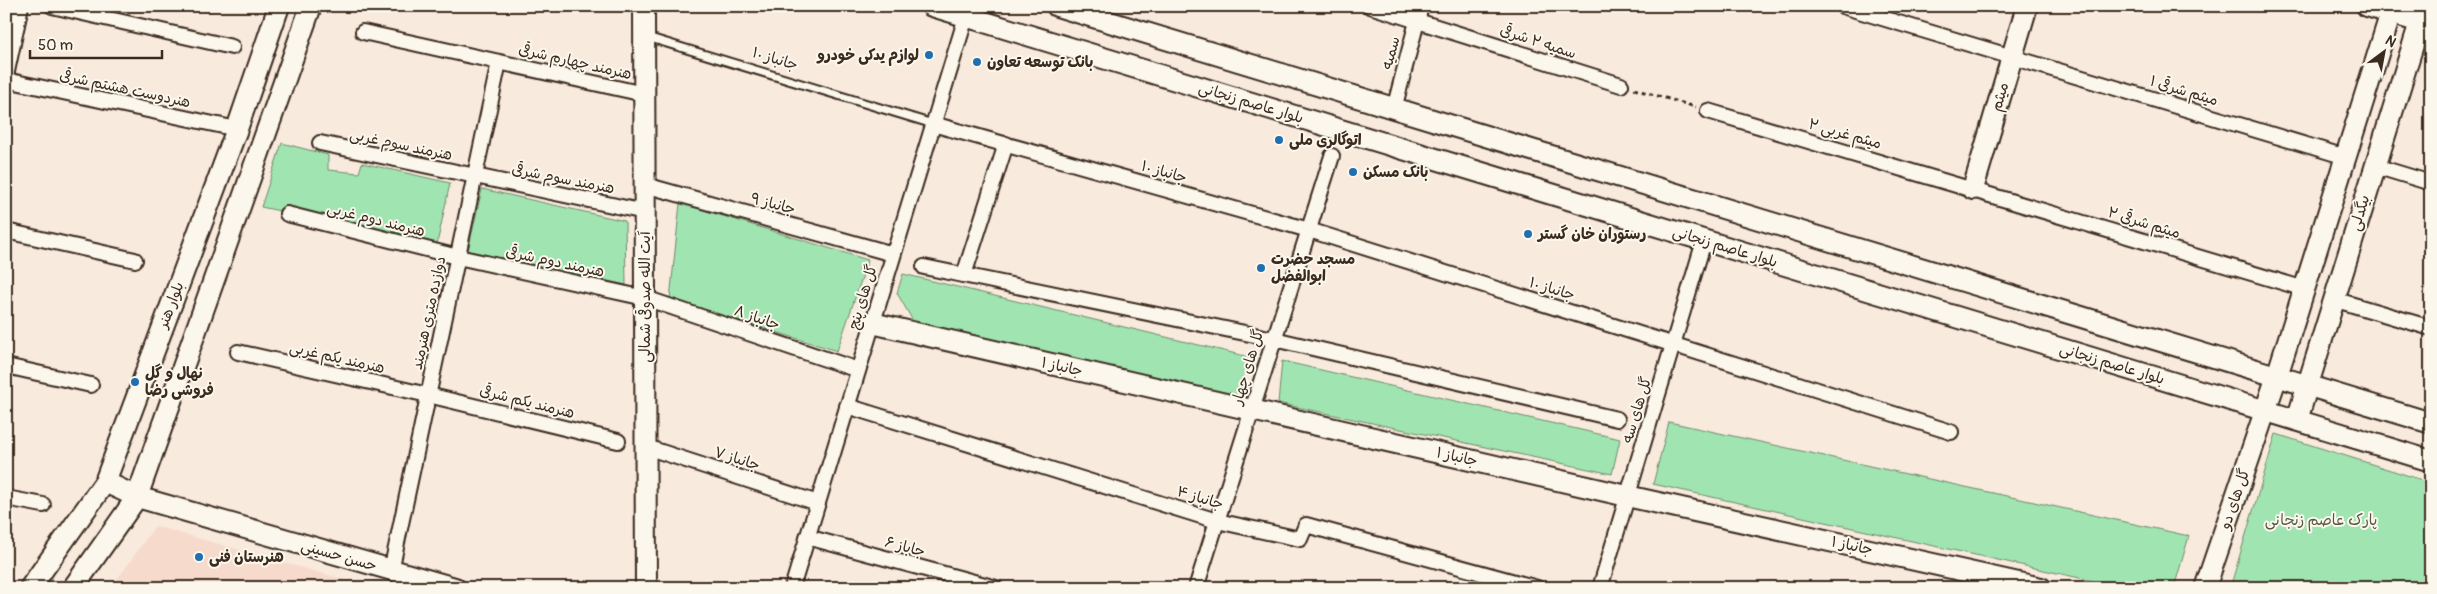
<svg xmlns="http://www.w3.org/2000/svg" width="2437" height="594" font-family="Pangolin,'Playpen Sans Arabic',sans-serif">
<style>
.built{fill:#f6dbcd}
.green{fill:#a0e5b1;stroke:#6e8868}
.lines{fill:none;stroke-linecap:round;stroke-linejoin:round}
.lane-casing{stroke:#3b2a1e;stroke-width:11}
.street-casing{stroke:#3b2a1e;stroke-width:18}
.secondary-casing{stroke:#3b2a1e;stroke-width:24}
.path{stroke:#3b2a1e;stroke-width:3;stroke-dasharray:4 4;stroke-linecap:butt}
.lane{stroke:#fbf7ec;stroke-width:7}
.street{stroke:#fbf7ec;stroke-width:14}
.secondary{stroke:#fbf7ec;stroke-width:20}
.poi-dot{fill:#1f6fb2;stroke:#fbf7ec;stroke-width:2}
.labels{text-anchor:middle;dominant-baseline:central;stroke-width:4;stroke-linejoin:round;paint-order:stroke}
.street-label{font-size:15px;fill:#3b2a1e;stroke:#fbf7ec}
.poi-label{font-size:15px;font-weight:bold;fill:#3b2a1e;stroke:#fbf7ec;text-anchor:start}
.park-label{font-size:15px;fill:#545943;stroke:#fbf7ec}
</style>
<rect width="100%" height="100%" fill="#f9eade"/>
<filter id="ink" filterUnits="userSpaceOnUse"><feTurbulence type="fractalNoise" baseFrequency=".02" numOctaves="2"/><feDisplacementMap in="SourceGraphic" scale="10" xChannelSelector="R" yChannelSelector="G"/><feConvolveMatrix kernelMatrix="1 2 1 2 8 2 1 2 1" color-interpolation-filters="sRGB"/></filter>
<g filter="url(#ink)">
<path class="built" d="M 155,526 L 374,588 L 111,588 Z"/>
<g class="green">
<path d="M 282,143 L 328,155 L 328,170 L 359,173 L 362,163 L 450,183 L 437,244 L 261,207 Z"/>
<path d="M 482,189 L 625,221 L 626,285 L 468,251 Z"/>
<path d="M 680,203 L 868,260 L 837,351 L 670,299 Z"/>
<path d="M 903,274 L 1249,357 L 1237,397 L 945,333 L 913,321 L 897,293 Z"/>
<path d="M 1282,361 L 1620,439 L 1612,474 L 1278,403 Z"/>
<path d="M 1669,422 L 2189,536 L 2174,588 L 2125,588 L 1653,484 Z"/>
<path d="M 2276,434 L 2419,479 L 2431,489 L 2431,588 L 2230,588 Z"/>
</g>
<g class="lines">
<g class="lane-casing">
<path id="lane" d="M 647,37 L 933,124"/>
</g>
<g class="street-casing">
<g id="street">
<path d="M 52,6 L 232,47"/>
<path d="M 1370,6 L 1621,85"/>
<path d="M 1842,6 L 2346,157"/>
<path d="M 363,32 L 644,94"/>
<path d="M 6,76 L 21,6"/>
<path d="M 6,80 L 237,129"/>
<path d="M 1394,109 L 1421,6"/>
<path d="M 1708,111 L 2305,289"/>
<path d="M 933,124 L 1309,230 L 1951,432"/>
<path d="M 320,143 L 645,212"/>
<path d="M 2375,166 L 2431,183"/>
<path d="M 645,185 L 893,254"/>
<path d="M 287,214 L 458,257 L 645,298 L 858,370"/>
<path d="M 6,231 L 135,260"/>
<path d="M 924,267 L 1274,339 L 1617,419"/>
<path d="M 964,275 L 1006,144"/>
<path d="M 2333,299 L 2431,328"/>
<path d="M 238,352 L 428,395 L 618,441"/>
<path d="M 6,366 L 91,385"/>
<path d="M 847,406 L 1217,521 L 1300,539 L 1306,525 L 1537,588"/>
<path d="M 646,447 L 818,503"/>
<path d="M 6,498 L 43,505"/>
<path d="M 807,537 L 996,588"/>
<path d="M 391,571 L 499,62"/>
<path d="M 792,588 L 966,17"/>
<path d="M 1196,588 L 1332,156"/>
<path d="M 1600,588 L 1704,241"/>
</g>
</g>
<g class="secondary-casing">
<g id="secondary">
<path d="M 644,6 L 646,588"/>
<path d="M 932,6 L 2431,461"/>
<path d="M 1057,6 L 2431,423"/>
<path d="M 2367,6 L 2420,22"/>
<path d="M 1973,189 L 2027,6"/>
<path d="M 872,323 L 1627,496 L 2041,588"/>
<path d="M 2297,420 L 2425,6"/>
<path d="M 105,482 L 137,497 L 455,588"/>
<path d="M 30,588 L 105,482 L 237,129 L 279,6"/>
<path d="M 73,588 L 137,497 L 311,6"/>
<path d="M 2205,588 L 2277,376 L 2393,6"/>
</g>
</g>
<path class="path" d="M 1634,89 L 1696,107"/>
<use href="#lane" class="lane"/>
<use href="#street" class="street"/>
<use href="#secondary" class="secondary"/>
</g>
</g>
<g class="poi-dot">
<circle cx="929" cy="55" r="5"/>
<circle cx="977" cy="62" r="5"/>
<circle cx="1279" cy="140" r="5"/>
<circle cx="1353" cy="172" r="5"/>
<circle cx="1528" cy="234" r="5"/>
<circle cx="1261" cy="268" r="5"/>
<circle cx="135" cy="382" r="5"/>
<circle cx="199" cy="557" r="5"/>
</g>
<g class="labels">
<g class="street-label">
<text transform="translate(1538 42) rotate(18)">سمیه ۲ شرقی</text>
<text transform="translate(1391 53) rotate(-75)">سمیه</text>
<text transform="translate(775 59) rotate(17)">جانباز ۱۰</text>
<text transform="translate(575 62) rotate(13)">هنرمند چهارم شرقی</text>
<text transform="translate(125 89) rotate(12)">هنردوست هشتم شرقی</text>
<text transform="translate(2184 91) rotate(17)">میثم شرقی ۱</text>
<text transform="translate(2000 97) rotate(-74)">میثم</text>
<text transform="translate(1251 103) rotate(17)">بلوار عاصم زنجانی</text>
<text transform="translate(1845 134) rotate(16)">میثم غربی ۲</text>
<text transform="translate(401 145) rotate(12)">هنرمند سوم غربی</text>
<text transform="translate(1164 172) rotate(16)">جانباز ۱۰</text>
<text transform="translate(563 179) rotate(11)">هنرمند سوم شرقی</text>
<text transform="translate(773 204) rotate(15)">جانباز ۹</text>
<text transform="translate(2360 213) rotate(-73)">بیگدلی</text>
<text transform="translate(376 220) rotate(14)">هنرمند دوم غربی</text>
<text transform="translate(2144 223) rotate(17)">میثم شرقی ۲</text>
<text transform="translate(1725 247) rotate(17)">بلوار عاصم زنجانی</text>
<text transform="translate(555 262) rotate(12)">هنرمند دوم شرقی</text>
<text transform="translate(1552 289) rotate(17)">جانباز ۱۰</text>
<text transform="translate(645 297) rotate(-90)">آیت الله صدوقی شمالی</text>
<text transform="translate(863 297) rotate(-73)">گل های پنج</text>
<text transform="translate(171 305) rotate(-69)">بلوار هنر</text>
<text transform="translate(429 313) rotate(-78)">دوازده متری هنرمند</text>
<text transform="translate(757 318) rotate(19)">جانباز ۸</text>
<text transform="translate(337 358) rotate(13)">هنرمند یکم غربی</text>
<text transform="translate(2112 364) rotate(17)">بلوار عاصم زنجانی</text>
<text transform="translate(1062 367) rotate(13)">جانباز ۱</text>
<text transform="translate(1248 367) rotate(-73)">گل های چهار</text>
<text transform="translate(527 402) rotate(14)">هنرمند یکم شرقی</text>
<text transform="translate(1637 410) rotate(-73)">گل های سه</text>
<text transform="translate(1457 457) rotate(13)">جانباز ۱</text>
<text transform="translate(737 459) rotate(18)">جانباز ۷</text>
<text transform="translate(1200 498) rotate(17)">جانباز ۴</text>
<text transform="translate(2235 499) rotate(-71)">گل های دو</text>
<text transform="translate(1852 546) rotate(12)">جانباز ۱</text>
<text transform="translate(905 547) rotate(15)">جاباز ۶</text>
<text transform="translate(339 556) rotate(16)">حسن حسینی</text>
</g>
<g class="poi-label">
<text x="919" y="55" text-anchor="end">لوازم یدکی خودرو</text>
<text x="987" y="62">بانک توسعه تعاون</text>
<text x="1289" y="140">اتوگالری ملی</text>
<text x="1363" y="172">بانک مسکن</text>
<text x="1538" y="234">رستوران خان گستر</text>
<text x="1271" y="259">مسجد حضرت<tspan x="1271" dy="17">ابوالفضل</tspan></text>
<text x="145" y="373">نهال و گل<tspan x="145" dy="17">فروشی رضا</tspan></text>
<text x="209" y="557">هنرستان فنی</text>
</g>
<g class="park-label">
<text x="2321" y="520">پارک عاصم زنجانی</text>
</g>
</g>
<rect width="2437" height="594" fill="none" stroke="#fbf7ec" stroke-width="25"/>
<rect x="12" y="12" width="2412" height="569" fill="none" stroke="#3b2a1e" stroke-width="2" filter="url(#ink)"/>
<g transform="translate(2384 52) rotate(32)" stroke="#fbf7ec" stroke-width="4" paint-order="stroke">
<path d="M0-4L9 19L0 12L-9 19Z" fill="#3b2a1e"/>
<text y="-8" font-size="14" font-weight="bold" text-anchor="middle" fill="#3b2a1e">N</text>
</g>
<path d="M30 50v8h132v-8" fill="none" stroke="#3b2a1e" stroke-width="2.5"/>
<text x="38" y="50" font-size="15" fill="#3b2a1e" stroke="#fbf7ec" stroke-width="4" paint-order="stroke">50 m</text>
</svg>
